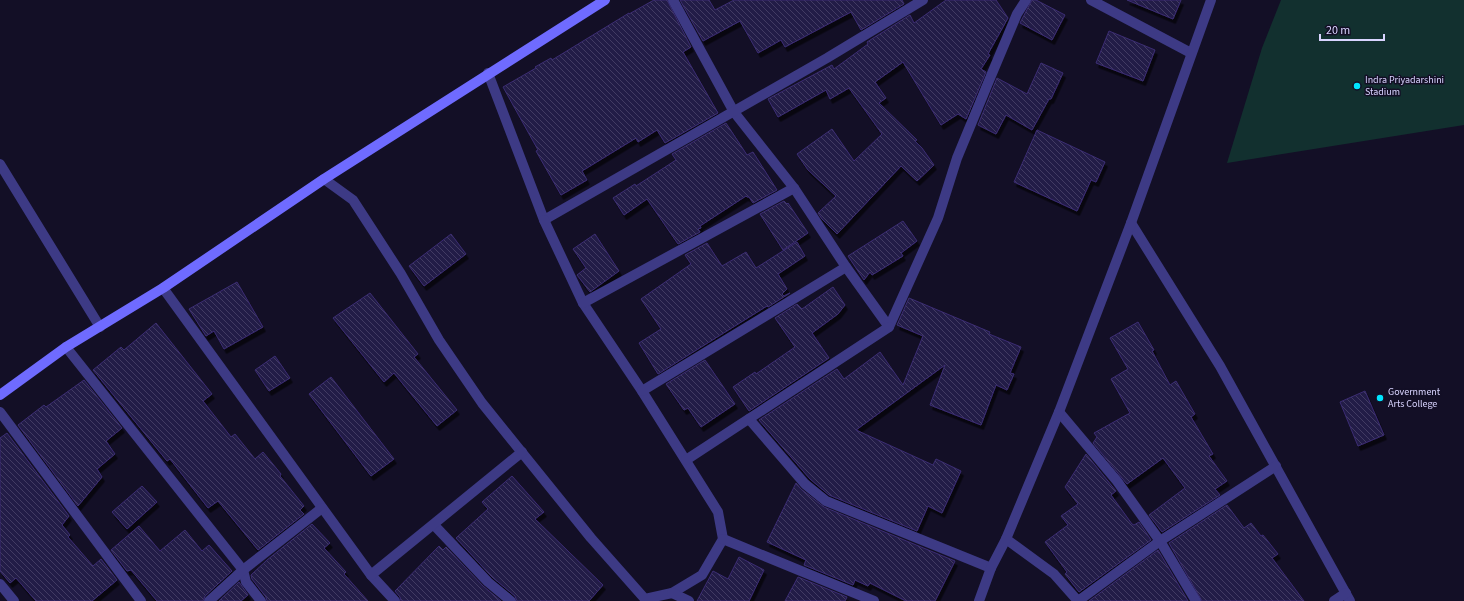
<svg xmlns="http://www.w3.org/2000/svg" width="1464" height="601" font-family="'Source Sans 3',sans-serif">
<style>
.grass{fill:#12302f}
.building{fill:url(#building-back-hatch);stroke:#3b2d73;filter:url(#shadow)}
.lines{fill:none;stroke-linecap:round;stroke-linejoin:round}
.minor{stroke:#3d3a85;stroke-width:10}
.secondary{stroke:#6f6bff;stroke-width:10}
.poi-dot{fill:#00e5ff;stroke:#130f26;stroke-width:1.5}
.labels{text-anchor:middle;dominant-baseline:central;stroke-width:3;stroke-linejoin:round;paint-order:stroke}
.poi-label{font-size:10px;fill:#d9d4ff;stroke:#130f26;text-anchor:start}
</style>
<defs>
<pattern id="building-back-hatch" width="6" height="6" patternUnits="userSpaceOnUse"><rect width="6" height="6" fill="#241b47"/><path d="M-1 5l2 2M0 0l6 6M5-1l2 2" fill="none" stroke="#433b63"/></pattern>
<filter id="shadow"><feDropShadow dx="2.5" dy="4.5" stdDeviation="0" flood-color="#0009"/></filter>
</defs>
<rect width="100%" height="100%" fill="#130f26"/>
<path class="grass" d="M 1281,0 L 1464,0 L 1464,125 L 1227,163 L 1262,48 Z"/>
<g class="building">
<path d="M 654,0 L 667,0 L 691,47 L 683,52 L 718,113 L 665,143 L 657,130 L 638,142 L 636,138 L 582,171 L 587,180 L 561,195 L 536,151 L 538,150 L 503,87 L 536,68 L 535,67 L 551,58 L 552,60 L 629,13 L 629,14 Z"/>
<path d="M 680,0 L 709,0 L 715,10 L 734,0 L 902,0 L 904,4 L 861,30 L 851,12 L 785,47 L 781,40 L 758,53 L 740,21 L 703,41 Z"/>
<path d="M 946,0 L 996,0 L 1008,18 L 988,54 L 990,55 L 981,69 L 986,72 L 966,119 L 958,114 L 941,125 L 903,62 L 875,82 L 886,98 L 879,103 L 917,140 L 915,141 L 922,148 L 934,165 L 917,181 L 901,166 L 837,234 L 822,219 L 818,213 L 836,196 L 808,170 L 797,154 L 832,129 L 854,161 L 882,134 L 849,88 L 830,99 L 826,90 L 778,117 L 768,99 L 832,65 L 834,69 L 868,44 L 867,42 L 910,15 L 914,23 Z"/>
<path d="M 1032,0 L 1036,0 L 1065,15 L 1052,40 L 1020,23 Z"/>
<path d="M 1127,0 L 1181,0 L 1173,19 Z"/>
<path d="M 1109,31 L 1155,50 L 1143,81 L 1096,63 Z"/>
<path d="M 1041,63 L 1063,73 L 1051,99 L 1049,99 L 1032,130 L 1006,115 L 996,134 L 978,125 L 997,78 L 1027,94 Z"/>
<path d="M 726,123 L 747,155 L 753,152 L 777,190 L 753,203 L 749,197 L 747,197 L 746,196 L 700,226 L 701,228 L 698,229 L 700,232 L 678,244 L 647,199 L 624,215 L 613,198 L 635,184 L 636,186 L 676,160 L 672,154 Z"/>
<path d="M 1037,130 L 1105,162 L 1096,182 L 1091,180 L 1077,211 L 1014,182 Z"/>
<path d="M 784,201 L 787,204 L 788,203 L 808,233 L 783,250 L 760,214 Z"/>
<path d="M 903,221 L 917,241 L 901,253 L 903,256 L 872,275 L 870,272 L 864,280 L 848,256 Z"/>
<path d="M 451,234 L 466,254 L 424,286 L 409,266 Z"/>
<path d="M 595,234 L 619,271 L 590,292 L 577,275 L 586,268 L 573,249 Z"/>
<path d="M 797,242 L 805,256 L 778,274 L 787,289 L 782,294 L 784,296 L 790,293 L 768,307 L 767,306 L 658,374 L 639,343 L 661,329 L 641,299 L 691,264 L 685,255 L 707,243 L 722,266 L 746,252 L 756,268 Z"/>
<path d="M 237,282 L 263,327 L 224,349 L 214,331 L 206,336 L 189,309 Z"/>
<path d="M 833,287 L 845,305 L 838,314 L 812,333 L 829,358 L 749,411 L 733,387 L 755,372 L 756,374 L 795,347 L 775,318 L 797,304 L 802,309 Z"/>
<path d="M 370,293 L 418,354 L 414,357 L 457,410 L 437,426 L 394,373 L 384,382 L 333,318 Z"/>
<path d="M 909,298 L 990,332 L 989,334 L 1021,347 L 1010,373 L 1014,374 L 1007,390 L 996,385 L 981,425 L 930,405 L 945,365 L 856,430 L 933,465 L 936,459 L 961,471 L 942,513 L 928,506 L 917,531 L 829,495 L 810,479 L 759,420 L 837,369 L 844,379 L 880,352 L 903,385 L 923,336 L 897,325 Z"/>
<path d="M 1138,322 L 1154,350 L 1152,351 L 1170,385 L 1176,381 L 1195,414 L 1191,417 L 1213,454 L 1209,456 L 1227,481 L 1215,489 L 1220,495 L 1162,532 L 1149,515 L 1185,488 L 1163,458 L 1127,484 L 1093,443 L 1097,437 L 1094,433 L 1130,413 L 1111,379 L 1128,369 L 1110,338 Z"/>
<path d="M 156,323 L 212,394 L 203,401 L 231,437 L 235,434 L 255,459 L 263,452 L 281,474 L 280,476 L 304,506 L 300,510 L 304,514 L 258,550 L 218,501 L 208,508 L 170,459 L 167,461 L 93,370 L 121,347 L 124,350 Z"/>
<path d="M 275,356 L 290,378 L 269,391 L 255,370 Z"/>
<path d="M 705,360 L 735,404 L 701,427 L 688,408 L 684,410 L 666,384 Z"/>
<path d="M 331,377 L 394,459 L 371,476 L 309,394 Z"/>
<path d="M 84,380 L 122,428 L 106,441 L 115,454 L 97,469 L 102,477 L 78,506 L 18,425 L 44,405 L 46,407 Z"/>
<path d="M 1365,391 L 1384,435 L 1358,446 L 1340,402 Z"/>
<path d="M 7,433 L 69,516 L 62,525 L 70,535 L 68,537 L 93,566 L 101,559 L 117,580 L 92,601 L 36,601 L 16,578 L 10,583 L 0,571 L 0,438 Z"/>
<path d="M 1086,454 L 1116,491 L 1111,495 L 1132,524 L 1134,525 L 1139,522 L 1151,540 L 1079,592 L 1065,574 L 1067,572 L 1045,542 L 1068,525 L 1061,516 L 1078,504 L 1065,487 Z"/>
<path d="M 512,476 L 544,512 L 535,519 L 603,585 L 589,601 L 517,601 L 515,596 L 492,577 L 456,538 L 488,509 L 482,502 Z"/>
<path d="M 796,483 L 801,489 L 824,507 L 955,561 L 935,601 L 906,601 L 870,583 L 868,586 L 855,580 L 853,585 L 804,565 L 806,560 L 767,542 Z"/>
<path d="M 142,486 L 157,502 L 127,529 L 112,512 Z"/>
<path d="M 1227,505 L 1244,528 L 1251,523 L 1261,536 L 1263,535 L 1278,554 L 1272,558 L 1304,601 L 1202,601 L 1169,543 Z"/>
<path d="M 312,524 L 330,543 L 324,548 L 346,572 L 344,574 L 368,601 L 267,601 L 266,597 L 252,579 L 251,575 L 267,560 Z"/>
<path d="M 139,526 L 160,551 L 185,530 L 202,551 L 209,545 L 232,571 L 205,596 L 203,601 L 157,601 L 131,570 L 127,571 L 111,550 Z"/>
<path d="M 439,546 L 443,550 L 446,547 L 483,586 L 501,601 L 401,601 L 400,597 L 395,591 Z"/>
<path d="M 1158,550 L 1188,601 L 1089,601 Z"/>
<path d="M 739,557 L 764,570 L 749,601 L 697,601 L 713,571 L 728,579 Z"/>
<path d="M 798,577 L 847,597 L 845,601 L 785,601 Z"/>
<path d="M 239,582 L 248,595 L 241,601 L 219,601 Z"/>
</g>
<g class="lines">
<g class="minor">
<path d="M 673,0 L 734,112 L 794,188 L 846,267 L 889,327 L 938,218 L 957,158 L 988,83 L 1017,14 L 1026,0"/>
<path d="M 1091,0 L 1191,53"/>
<path d="M 488,73 L 544,220 L 827,58 L 923,0"/>
<path d="M 0,164 L 100,327"/>
<path d="M 324,179 L 353,200 L 401,274 L 439,340 L 482,403 L 591,538 L 645,599 L 672,593 L 702,575 L 723,539 L 718,512 L 642,391 L 583,303 L 544,220"/>
<path d="M 1131,223 L 1220,366 L 1350,601"/>
<path d="M 163,288 L 371,575 L 395,601"/>
<path d="M 583,303 L 794,188"/>
<path d="M 66,347 L 243,570 L 246,582 L 261,601"/>
<path d="M 642,391 L 846,267"/>
<path d="M 0,412 L 141,601"/>
<path d="M 1059,412 L 1117,481 L 1160,541 L 1196,601"/>
<path d="M 749,419 L 805,484 L 826,501 L 991,568"/>
<path d="M 686,460 L 889,327"/>
<path d="M 434,525 L 488,582 L 511,601"/>
<path d="M 723,539 L 874,601"/>
<path d="M 1006,539 L 1054,574 L 1078,601 L 1160,541 L 1276,466"/>
<path d="M 371,575 L 522,452"/>
<path d="M 0,584 L 14,601"/>
<path d="M 672,593 L 689,601"/>
<path d="M 209,601 L 243,570 L 322,508"/>
<path d="M 979,601 L 991,568 L 1006,539 L 1059,412 L 1131,223 L 1211,0"/>
<path d="M 1334,601 L 1346,593"/>
</g>
<path class="secondary" d="M 0,395 L 66,347 L 163,288 L 324,179 L 605,0"/>
</g>
<g class="poi-dot">
<circle cx="1357" cy="86" r="4"/>
<circle cx="1380" cy="398" r="4"/>
</g>
<g class="labels">
<g class="poi-label">
<text x="1365" y="80">Indra Priyadarshini<tspan x="1365" dy="12">Stadium</tspan></text>
<text x="1388" y="392">Government<tspan x="1388" dy="12">Arts College</tspan></text>
</g>
</g>
<path d="M1320 34v6h64v-6" fill="none" stroke="#d9d4ff" stroke-width="2"/>
<text x="1326" y="34" font-size="12" fill="#d9d4ff" stroke="#130f26" stroke-width="3" paint-order="stroke">20 m</text>
</svg>
